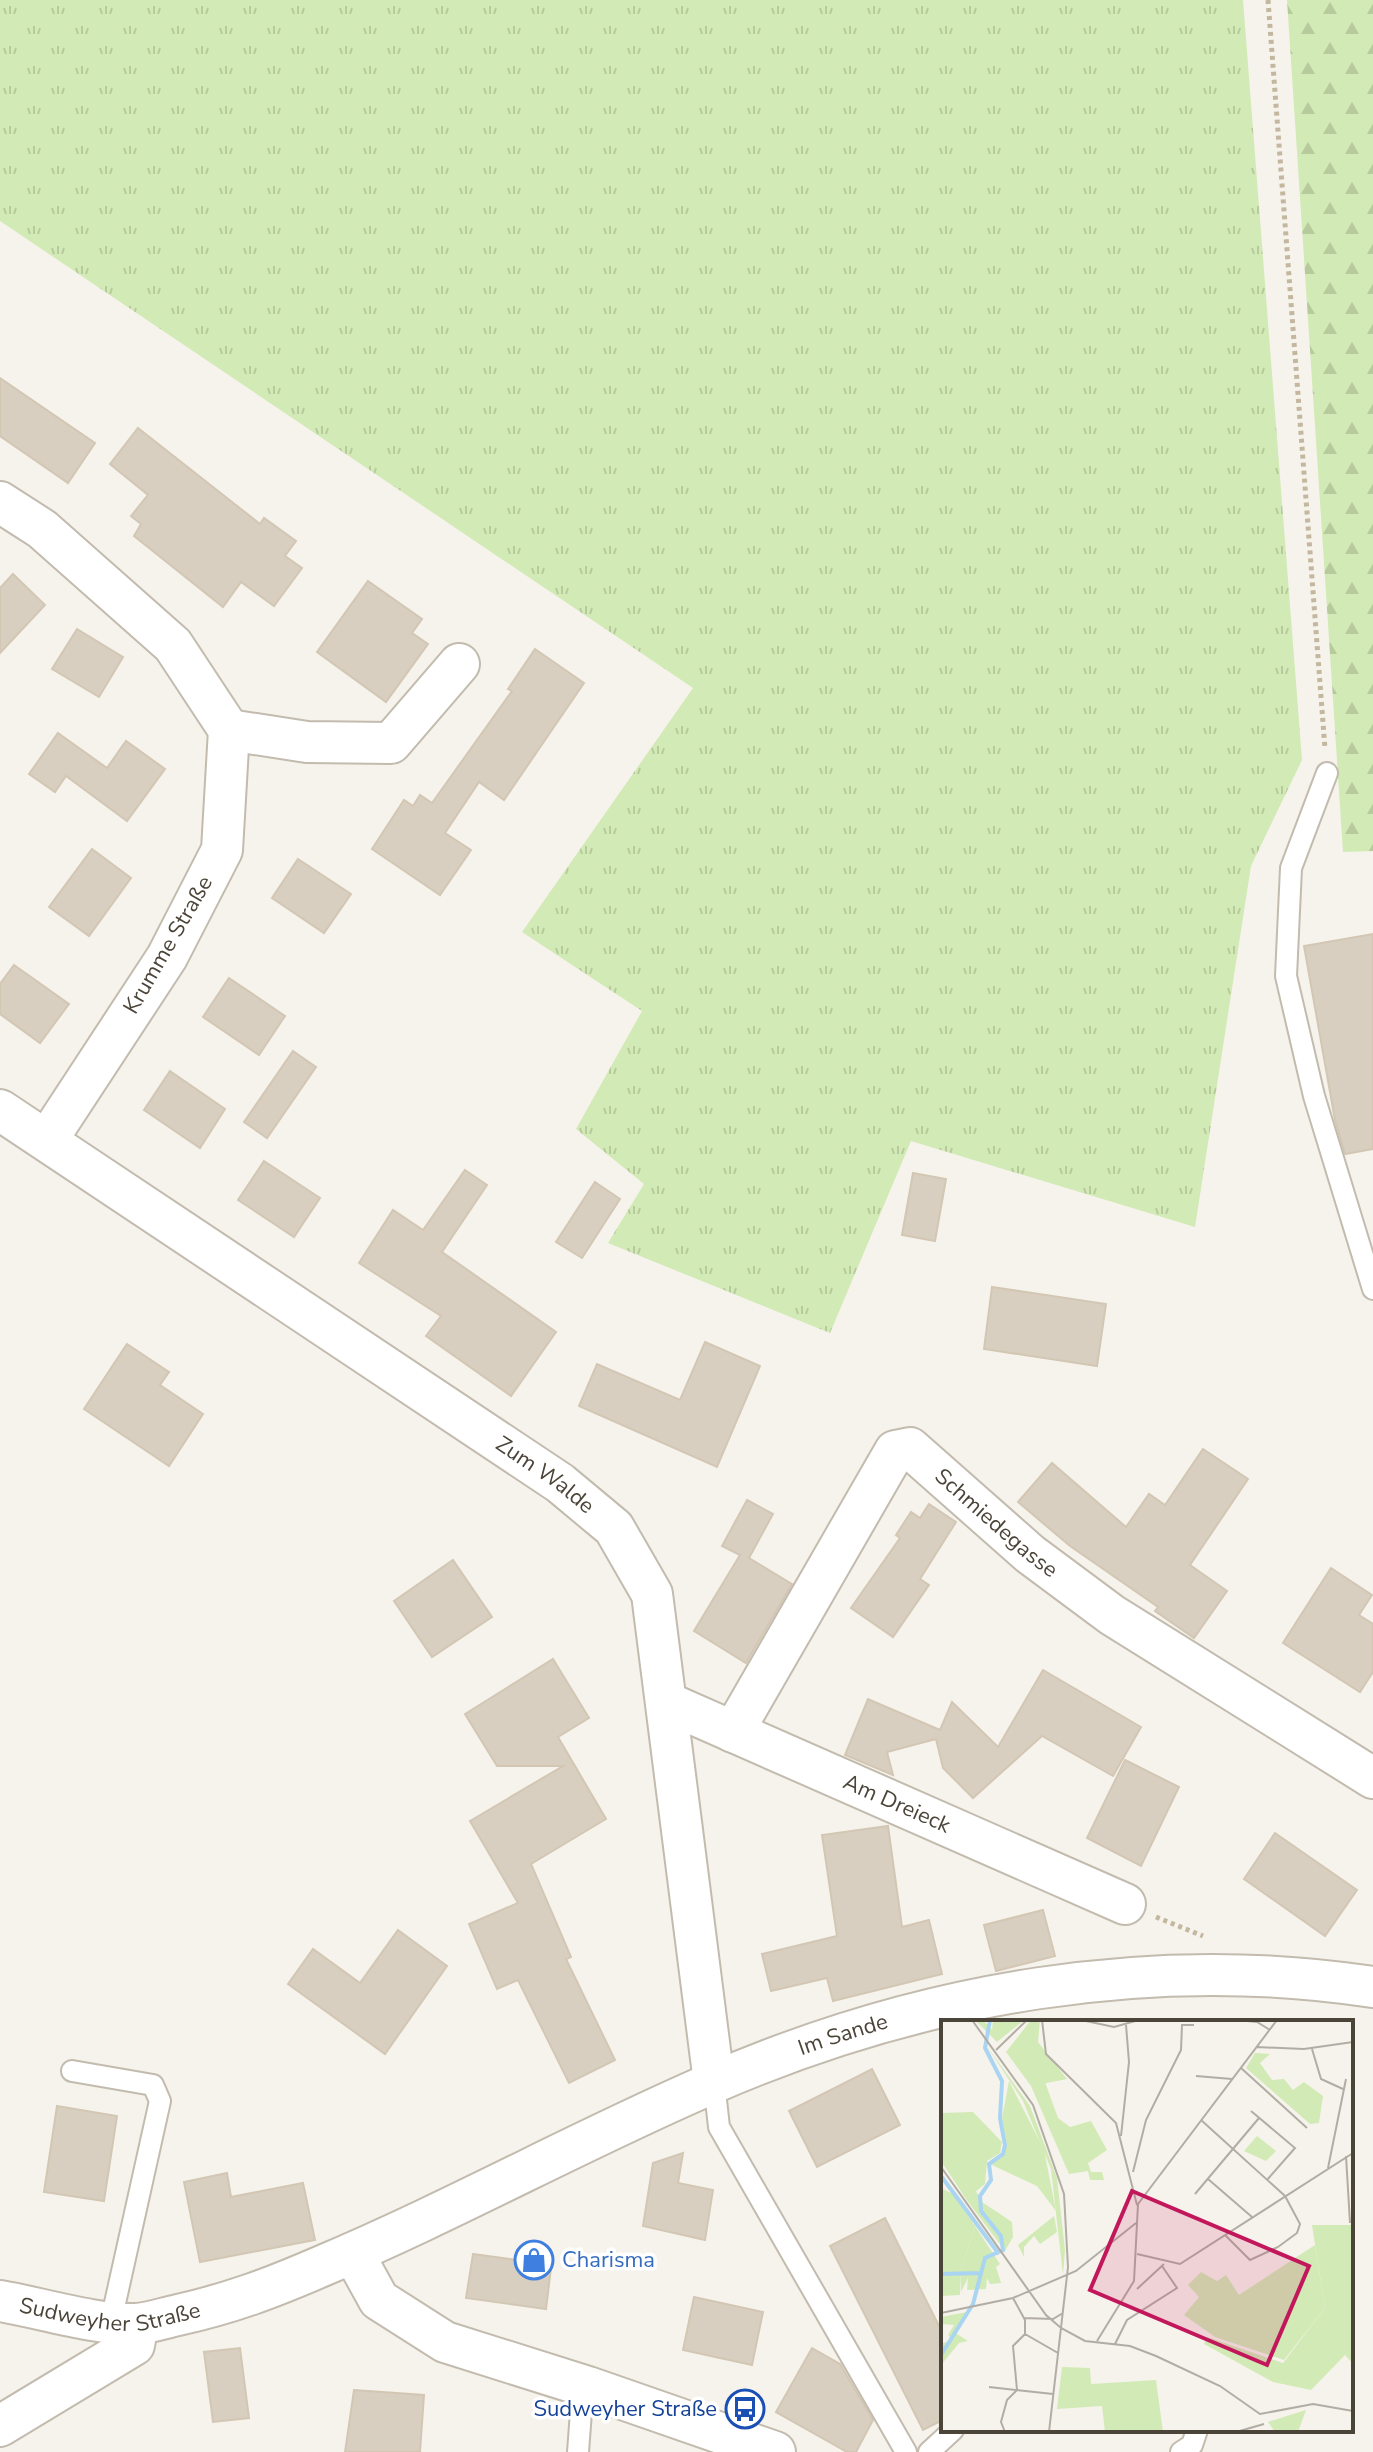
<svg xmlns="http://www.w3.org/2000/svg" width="1373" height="2452" font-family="'Nunito Sans',sans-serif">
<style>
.grass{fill:url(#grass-tufts)}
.forest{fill:url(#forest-firs)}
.building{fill:#d8cfc1;stroke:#d3c7b4;stroke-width:2}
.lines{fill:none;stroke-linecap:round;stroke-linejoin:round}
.service-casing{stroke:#c2bbae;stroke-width:24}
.minor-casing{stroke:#c2bbae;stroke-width:44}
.path{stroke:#c4b79f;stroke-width:5;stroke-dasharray:4 4;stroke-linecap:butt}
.service{stroke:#fff;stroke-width:20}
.minor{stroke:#fff;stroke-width:40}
.labels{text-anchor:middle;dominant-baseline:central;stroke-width:7;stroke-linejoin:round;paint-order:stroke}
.street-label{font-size:22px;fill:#4b4439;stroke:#fff}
.shop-label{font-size:22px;fill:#366cbe;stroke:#fff;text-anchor:start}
.transit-label{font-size:22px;fill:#164399;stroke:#fff;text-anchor:end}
.inset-river{fill:none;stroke:#a9d4f2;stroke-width:4}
.inset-road{fill:none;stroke:#b2ada4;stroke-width:2}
.view{fill:#c2185b;fill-opacity:0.15;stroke:#c2185b;stroke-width:4}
.inset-edge{fill:none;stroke:#4b4439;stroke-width:4}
</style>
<defs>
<pattern id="grass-tufts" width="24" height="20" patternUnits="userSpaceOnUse" patternTransform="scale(2)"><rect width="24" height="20" fill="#d2eab5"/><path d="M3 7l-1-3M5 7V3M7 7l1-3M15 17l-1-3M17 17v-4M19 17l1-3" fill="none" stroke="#b6ca9c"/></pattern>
<pattern id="forest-firs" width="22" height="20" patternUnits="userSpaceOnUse" patternTransform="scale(2)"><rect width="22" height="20" fill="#d2eab5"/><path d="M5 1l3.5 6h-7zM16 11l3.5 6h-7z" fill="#b6ca9c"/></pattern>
</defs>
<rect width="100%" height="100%" fill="#f6f3ec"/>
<path class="grass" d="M 0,0 L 1243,0 L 1302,760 L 1251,866 L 1195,1227 L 911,1141 L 830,1333 L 608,1243 L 644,1184 L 576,1129 L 642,1011 L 522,932 L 693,688 L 0,221 Z"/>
<path class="forest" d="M 1287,0 L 1373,0 L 1373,851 L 1343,852 Z"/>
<g class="building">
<path d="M 0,378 L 95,443 L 68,483 L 0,436 Z"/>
<path d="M 138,428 L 260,524 L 264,518 L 296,541 L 285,556 L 302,568 L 274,606 L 241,582 L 223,607 L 134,536 L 141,524 L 131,516 L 148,495 L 110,464 Z"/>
<path d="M 13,574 L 45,605 L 0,653 L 0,588 Z"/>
<path d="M 368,581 L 422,619 L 412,633 L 428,644 L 386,702 L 317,652 Z"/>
<path d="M 77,629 L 123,657 L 99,697 L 52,669 Z"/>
<path d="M 535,649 L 584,683 L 504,800 L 479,782 L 445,833 L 471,850 L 440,895 L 372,849 L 404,800 L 413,806 L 420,795 L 432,803 L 512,691 L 508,689 Z"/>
<path d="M 58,733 L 107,768 L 126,741 L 165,769 L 127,821 L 66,776 L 55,792 L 29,774 Z"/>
<path d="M 92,849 L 131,878 L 89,936 L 49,907 Z"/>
<path d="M 298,859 L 351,894 L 324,933 L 272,898 Z"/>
<path d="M 1373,934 L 1373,1149 L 1345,1154 L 1335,1120 L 1304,946 Z"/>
<path d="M 14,965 L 69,1004 L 40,1043 L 0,1014 L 0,984 Z"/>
<path d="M 229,978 L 285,1016 L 259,1055 L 203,1017 Z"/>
<path d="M 293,1051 L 316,1067 L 267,1138 L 244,1122 Z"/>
<path d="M 170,1071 L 225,1109 L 200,1148 L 144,1110 Z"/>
<path d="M 264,1161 L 320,1198 L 294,1237 L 238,1200 Z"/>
<path d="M 465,1170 L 487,1185 L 442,1252 L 556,1332 L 511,1396 L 426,1336 L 441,1316 L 359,1263 L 393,1210 L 423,1230 Z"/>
<path d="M 913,1173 L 946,1179 L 935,1241 L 902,1235 Z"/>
<path d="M 595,1182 L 620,1199 L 582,1258 L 556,1242 Z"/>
<path d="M 992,1287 L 1106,1304 L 1097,1366 L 984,1349 Z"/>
<path d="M 705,1342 L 760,1366 L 717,1467 L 579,1406 L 597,1364 L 680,1400 Z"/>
<path d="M 127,1344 L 169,1372 L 160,1385 L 203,1414 L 169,1466 L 84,1409 Z"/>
<path d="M 1203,1449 L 1248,1479 L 1190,1565 L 1227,1591 L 1194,1638 L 1155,1611 L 1158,1607 L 1070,1546 L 1018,1502 L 1052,1463 L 1126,1527 L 1149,1494 L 1165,1505 Z"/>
<path d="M 747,1500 L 773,1514 L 749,1558 L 792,1584 L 746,1663 L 694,1631 L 740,1555 L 722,1546 Z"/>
<path d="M 929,1504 L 956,1522 L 920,1579 L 929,1585 L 893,1637 L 851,1608 L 900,1538 L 896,1535 L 911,1512 L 920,1518 Z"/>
<path d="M 453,1560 L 492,1617 L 432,1657 L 394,1601 Z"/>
<path d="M 1331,1568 L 1372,1595 L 1359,1615 L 1373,1624 L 1373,1672 L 1360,1692 L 1283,1643 Z"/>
<path d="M 553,1659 L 589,1718 L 558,1737 L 606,1819 L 531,1864 L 571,1957 L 566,1959 L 615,2060 L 569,2083 L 518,1980 L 497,1989 L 469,1924 L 518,1903 L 470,1821 L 563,1766 L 497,1766 L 465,1714 Z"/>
<path d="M 1043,1670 L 1141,1727 L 1113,1776 L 1042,1736 L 973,1798 L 943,1768 L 936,1739 L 887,1752 L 893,1775 L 845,1755 L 868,1699 L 940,1730 L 952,1702 L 998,1747 Z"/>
<path d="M 1125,1760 L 1179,1787 L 1141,1866 L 1087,1838 Z"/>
<path d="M 888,1826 L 902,1927 L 929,1920 L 942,1974 L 833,2001 L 827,1978 L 771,1991 L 762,1954 L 837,1936 L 822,1835 Z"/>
<path d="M 1275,1833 L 1357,1890 L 1325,1936 L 1244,1879 Z"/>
<path d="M 1043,1910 L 1055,1956 L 996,1971 L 984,1925 Z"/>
<path d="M 398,1930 L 447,1966 L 385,2054 L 288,1984 L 313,1949 L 360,1983 Z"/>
<path d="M 872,2069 L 900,2125 L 817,2167 L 789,2111 Z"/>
<path d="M 57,2106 L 117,2116 L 104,2201 L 44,2192 Z"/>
<path d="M 683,2153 L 678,2183 L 713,2190 L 705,2240 L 643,2226 L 653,2163 Z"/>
<path d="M 227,2173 L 231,2197 L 303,2183 L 315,2240 L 200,2262 L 184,2182 Z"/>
<path d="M 885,2218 L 943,2334 L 943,2420 L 923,2430 L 830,2246 Z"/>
<path d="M 473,2254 L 546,2264 L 546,2267 L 551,2268 L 546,2309 L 466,2298 Z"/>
<path d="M 694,2297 L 763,2312 L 752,2365 L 683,2350 Z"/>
<path d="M 240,2348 L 249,2418 L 213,2422 L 204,2352 Z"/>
<path d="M 812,2348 L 840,2364 L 873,2420 L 856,2452 L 847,2452 L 776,2412 Z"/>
<path d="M 354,2390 L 424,2395 L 420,2452 L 345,2452 Z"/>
</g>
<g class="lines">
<g class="service-casing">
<g id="service">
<path d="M 1327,773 L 1291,868 L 1286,976 L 1314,1096 L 1373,1289"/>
<path d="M 72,2071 L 153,2085 L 160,2101 L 111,2321"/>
<path d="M 714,2082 L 719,2127 L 906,2452"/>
<path d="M 578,2452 L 583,2385"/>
<path d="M 929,2452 L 953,2430"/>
<path d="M 1181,2452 L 1192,2445 L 1197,2430"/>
</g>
</g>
<g class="minor-casing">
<g id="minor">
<path d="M 0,502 L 42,529 L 173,645 L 229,730 L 222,850 L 167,957 L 47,1140"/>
<path d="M 229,730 L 307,742 L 391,743 L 459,664"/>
<path id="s1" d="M 0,1110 L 560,1483 L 614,1528 L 652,1594 L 714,2082"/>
<path id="s2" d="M 668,1703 L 1125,1904"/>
<path id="s3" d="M 733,1732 L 895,1451 L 910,1448 L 1030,1554 L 1112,1615 L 1373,1778"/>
<path d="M 353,2253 L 379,2300 L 445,2342 L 588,2387 L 775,2452"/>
<path id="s4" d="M 0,2301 C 41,2308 95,2325 136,2324 C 150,2323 164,2318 178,2315 C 232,2303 271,2288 322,2266 C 455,2210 582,2139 715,2082 C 921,1993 1150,1953 1373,1987"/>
<path d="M 0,2426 L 134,2345 L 138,2324"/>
</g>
</g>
<g class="path">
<path d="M 1268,0 L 1325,749"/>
<path d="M 1156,1917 L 1203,1936"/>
</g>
<use href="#service" class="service"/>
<use href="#minor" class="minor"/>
</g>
<defs>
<g id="shop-ring" transform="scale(2)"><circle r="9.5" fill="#fff" stroke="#3f7fe0" stroke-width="1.5"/><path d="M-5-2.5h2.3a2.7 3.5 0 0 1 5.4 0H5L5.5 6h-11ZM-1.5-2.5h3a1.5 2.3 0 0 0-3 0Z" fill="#3f7fe0"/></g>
<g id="bus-ring" transform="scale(2)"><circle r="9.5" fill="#fff" stroke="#1a4fb4" stroke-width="1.5"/><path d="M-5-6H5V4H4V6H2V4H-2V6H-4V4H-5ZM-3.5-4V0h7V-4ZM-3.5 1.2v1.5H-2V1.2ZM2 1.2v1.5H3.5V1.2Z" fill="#1a4fb4"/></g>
</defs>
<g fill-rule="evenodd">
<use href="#shop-ring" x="534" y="2260"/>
<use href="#bus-ring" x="745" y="2409"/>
</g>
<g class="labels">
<g class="street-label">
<text transform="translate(168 945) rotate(-60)">Krumme Straße</text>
<text stroke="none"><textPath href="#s1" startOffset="656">Zum Walde</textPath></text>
<text stroke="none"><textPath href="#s3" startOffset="454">Schmiedegasse</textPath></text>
<text stroke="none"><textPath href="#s2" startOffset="250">Am Dreieck</textPath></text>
<text stroke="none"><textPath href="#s4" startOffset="904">Im Sande</textPath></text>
<text stroke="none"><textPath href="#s4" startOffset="112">Sudweyher Straße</textPath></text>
</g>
<g class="shop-label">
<text x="562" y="2260">Charisma</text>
</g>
<g class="transit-label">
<text x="717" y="2409">Sudweyher Straße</text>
</g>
</g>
<g transform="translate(941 2020)">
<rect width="412" height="412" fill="#f6f3ec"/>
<path d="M 68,61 L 103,130 L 115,191 L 96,166 L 51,145 L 66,126 L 61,98 ZM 104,62 L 117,98 L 129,107 L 150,101 L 166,130 L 147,143 L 150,152 L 161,152 L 163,160 L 149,160 L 147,151 L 128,154 L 90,66 ZM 32,92 L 61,122 L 59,133 L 46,141 L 44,164 L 25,179 L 0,141 L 0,93 ZM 113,196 L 116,212 L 99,224 L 93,216 L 83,227 L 83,237 L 77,225 ZM 374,225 L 384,288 L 343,340 L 274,317 L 243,295 L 258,277 L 247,265 L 260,252 L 276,261 L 285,255 L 298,275 ZM 365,390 L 357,412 L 334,412 L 327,402 Z" fill="#d2eab5"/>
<path d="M 34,0 L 42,0 L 51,10 L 52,0 L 83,0 L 56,22 ZM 90,0 L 99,0 L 97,22 L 126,59 L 90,66 L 65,32 ZM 45,25 L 89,86 L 116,158 L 124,230 L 122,255 L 110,149 L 82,81 ZM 314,33 L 329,34 L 319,43 L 331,60 L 343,59 L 352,70 L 363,62 L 382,76 L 378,103 L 369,104 L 305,48 ZM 35,171 L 41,182 L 71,202 L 72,217 L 64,231 L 25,179 ZM 371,205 L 412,205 L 412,344 L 404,335 L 370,370 L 332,362 L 263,324 L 266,317 L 342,343 L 384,288 ZM 34,206 L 59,244 L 55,247 L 60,263 L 49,264 L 46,258 L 45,269 L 26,270 L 27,258 L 20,272 L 20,250 Z" fill="#d2eab5"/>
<path d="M 121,347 L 149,348 L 150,364 L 215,360 L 222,412 L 164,412 L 161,386 L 116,389 Z" fill="#d2eab5"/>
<path d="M 26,292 L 13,312 L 27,321 L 18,323 L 0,345 L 0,324 L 11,320 L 7,315 L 13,305 L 0,304 L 0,297 Z" fill="#d2eab5"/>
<path d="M 316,116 L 335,131 L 325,141 L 303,131 ZM 0,168 L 12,174 L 34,206 L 20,250 L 19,275 L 0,276 Z" fill="#d2eab5"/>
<path class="inset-river" d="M 0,156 L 58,234M 0,254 L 40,253M 0,335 L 32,284 L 44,238 L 62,230 L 60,216 L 40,191 L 39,176 L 50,160 L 48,144 L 62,134 L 64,125 L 59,98 L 61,61 L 44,28 L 49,0"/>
<path class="inset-road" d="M 31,0 L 92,85 L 123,174 L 127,247 L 108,412M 101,0 L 105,34 L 175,103 L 196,185M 140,0 L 173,7 L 198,0M 296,0 L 316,2 L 329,10M 315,27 L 363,29 L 412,22M 371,29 L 380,59 L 402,69M 55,30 L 86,0M 300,48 L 366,108M 255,56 L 291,59M 310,91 L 354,128 L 326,160M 260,100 L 344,176 L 359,204 L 356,213 L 337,227 L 309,240 L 284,215M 180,116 L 188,42 L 185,5M 405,136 L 409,203M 0,147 L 105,295 L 120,308 L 144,321 L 189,326 L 215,336 L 279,366 L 319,394 L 372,384 L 412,391M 387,148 L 405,59M 192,152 L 205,100 L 240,30 L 241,5 L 253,5M 267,159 L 311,197M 254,174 L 318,98M 196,234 L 239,244 L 412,133M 196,269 L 223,244M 72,278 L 84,300 L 84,314 L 72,326 L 76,370M 0,293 L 72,278 L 135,251 L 195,203M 83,298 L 112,299 L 122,293M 84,314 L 117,333M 156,321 L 193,261 L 197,184 L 336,0M 174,324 L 186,300 L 236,268 L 221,246M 48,367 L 112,374M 64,412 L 60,402 L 66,380 L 76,370M 295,412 L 323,404"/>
<path class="view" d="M 191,171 L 368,246 L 326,345 L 149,270 Z"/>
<rect width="412" height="412" class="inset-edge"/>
</g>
</svg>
